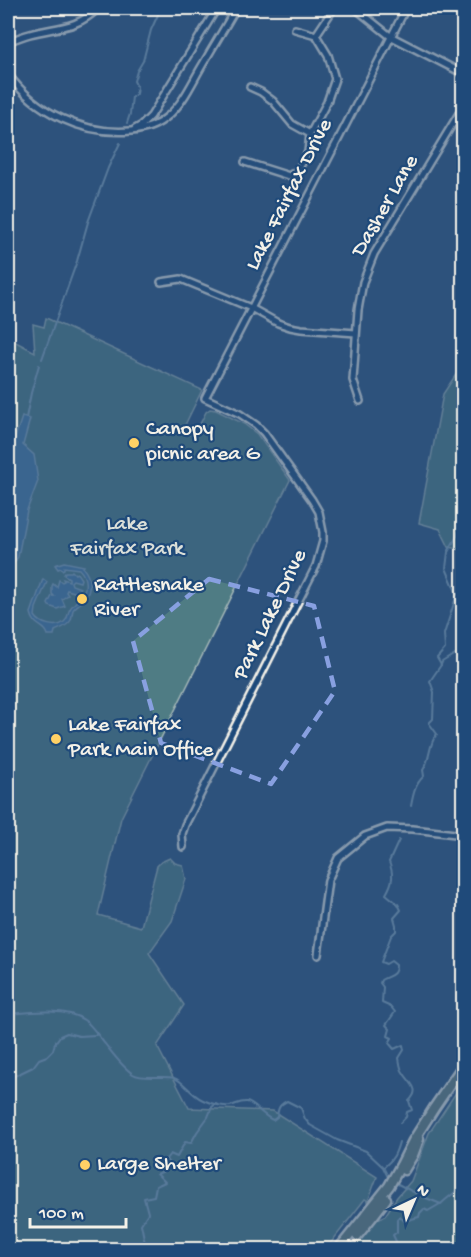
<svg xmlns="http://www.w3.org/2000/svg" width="471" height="1257" font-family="'Gochi Hand',sans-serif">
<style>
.green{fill:#4f7b84;stroke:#a2b6b6;stroke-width:1.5}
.water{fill:#487ca6;stroke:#8dabc0;stroke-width:1.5}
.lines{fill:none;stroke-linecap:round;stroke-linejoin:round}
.stream{stroke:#8dabc0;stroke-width:2}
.street-casing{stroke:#f4f1e8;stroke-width:10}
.primary-casing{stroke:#f4f1e8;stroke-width:13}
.street{stroke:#1f4a7a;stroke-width:5}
.primary{stroke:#6a807d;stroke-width:8}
.marked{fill:none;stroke:#88a0e0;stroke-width:4.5;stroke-dasharray:12 8;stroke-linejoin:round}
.poi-dot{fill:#ffd166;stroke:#1f4a7a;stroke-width:2}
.labels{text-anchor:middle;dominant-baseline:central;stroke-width:4.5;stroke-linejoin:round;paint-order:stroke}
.street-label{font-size:22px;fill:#f4f1e8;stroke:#1f4a7a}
.poi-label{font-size:22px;fill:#f4f1e8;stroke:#1f4a7a;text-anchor:start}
.park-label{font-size:22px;fill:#dbdfd9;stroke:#1f4a7a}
</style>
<rect width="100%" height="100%" fill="#2d527c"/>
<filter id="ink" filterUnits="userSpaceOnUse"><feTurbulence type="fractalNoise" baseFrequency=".0167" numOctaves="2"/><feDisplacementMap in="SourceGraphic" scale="12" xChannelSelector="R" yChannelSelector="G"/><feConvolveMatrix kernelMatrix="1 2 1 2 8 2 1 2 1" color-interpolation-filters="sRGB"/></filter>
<g filter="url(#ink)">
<g class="green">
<path d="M 46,318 L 202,390 L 182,431 L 194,436 L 206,412 L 210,409 L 216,410 L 244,424 L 257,434 L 290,480 L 121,818 L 98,915 L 141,927 L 157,866 L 161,862 L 170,858 L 175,863 L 183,865 L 186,879 L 172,921 L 149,953 L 184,1005 L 157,1046 L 189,1108 L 273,1111 L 377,1177 L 368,1201 L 365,1199 L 326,1249 L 8,1249 L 8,338 L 35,352 L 33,324 L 44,327 Z"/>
<path d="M 463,364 L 464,550 L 463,550 L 449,547 L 440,529 L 419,523 L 443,394 Z"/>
<path d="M 463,1082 L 463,1249 L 351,1250 L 375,1220 L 385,1216 L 397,1197 L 411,1181 L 429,1133 Z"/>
</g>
<g class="water">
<path d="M 22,417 L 30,419 L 23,445 L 34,455 L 38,481 L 27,510 L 18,557 L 8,572 L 8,459 Z"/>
<path d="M 64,562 L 84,566 L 83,568 C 91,577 92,590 84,600 C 81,603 75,606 73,610 C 72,613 72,617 71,620 C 67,627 61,628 55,631 L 54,635 L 48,635 C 45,624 34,628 31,613 L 43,579 L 47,582 L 36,608 L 35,616 C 40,624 56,629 64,622 C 69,618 67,613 70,609 C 72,605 76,602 79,599 C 88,590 87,577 79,569 L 64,567 L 64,569 L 62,570 L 61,568 L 58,569 L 55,565 Z"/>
<path d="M 72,571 L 75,574 L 77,573 L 81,579 L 80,582 L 73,580 L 71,582 L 72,585 L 80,588 L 78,593 L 67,590 L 66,592 L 68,595 L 62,599 L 65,606 L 57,609 L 49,606 L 48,604 L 52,596 L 54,596 L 52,594 L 52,586 L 53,584 L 57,587 L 59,580 L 62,582 L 64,581 L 63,579 L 69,581 L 69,578 L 64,575 L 65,572 L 71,572 Z"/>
</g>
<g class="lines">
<g class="stream">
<path d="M 127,123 L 130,114 L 132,97 L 136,94 L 137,87 L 134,81 L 137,71 L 143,61 L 151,30 L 161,8"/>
<path d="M 42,359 L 77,261 L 88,222 L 108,168 L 120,143"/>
<path d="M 26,418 L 31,393 L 39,365"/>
<path d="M 441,665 L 442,662 L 455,654"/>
<path d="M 411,806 C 413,795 415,784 424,776 L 423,770 C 431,759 428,744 437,734 L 429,723 L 433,719 L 434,692 L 430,681 L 441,665 L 437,658 L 445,649 L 444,634 L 457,594 L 446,568 L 448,552 L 457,536 L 462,519 L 460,513 L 461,499"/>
<path d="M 399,840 L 389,862 C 394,875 393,882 386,894 L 398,904 L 401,910 L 394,918 L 396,925 L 396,931 L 391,936 L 381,962 L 386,964 L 391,961 L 396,965 C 396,976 390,975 381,980 L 380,983 L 383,987 L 382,1003 L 391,1007 L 395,1012 L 386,1025 L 390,1029 L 388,1036 L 392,1038 L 389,1043 L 394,1049 L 403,1045 L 404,1050 L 399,1058 C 400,1063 400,1068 403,1072 C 409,1083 422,1089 409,1101 L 412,1110 L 407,1112 L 406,1117 L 400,1123"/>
<path d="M 8,1014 C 29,1012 66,1007 84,1020 C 92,1025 99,1037 105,1044 C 113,1054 122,1067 133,1074 C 143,1080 162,1075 174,1078 C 184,1081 191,1095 203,1100 C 210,1103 221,1107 230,1106 C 236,1105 240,1101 247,1102 C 255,1104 263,1116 273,1120 L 277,1117 C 278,1108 279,1105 287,1101 L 301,1108 L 305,1119 L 310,1125 L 337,1140 L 366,1151 L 383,1167 L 389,1179"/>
<path d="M 8,1079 L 33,1067 L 39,1059 L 47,1056 L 53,1050 L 55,1043 L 60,1036 L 67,1033 L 79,1036 L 96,1035"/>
<path d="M 169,1164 L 166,1159 L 170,1154 L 177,1157 L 185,1142 L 191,1143 L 197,1132 L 208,1117 L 212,1107 L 216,1104"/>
<path d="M 384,1167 C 393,1160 396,1153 399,1142"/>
<path d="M 394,1182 L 421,1196 L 441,1204 C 449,1196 457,1192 464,1184"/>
<path d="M 138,1250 L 145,1243 L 141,1224 L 148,1213 L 144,1198 L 154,1196 L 156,1186 L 165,1182 L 157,1174 L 164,1171"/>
<path d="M 400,1250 L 393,1235 L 397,1232 L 397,1219 L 400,1216 L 404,1221 L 419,1217 L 420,1213 L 424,1209 L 428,1211 L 440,1204"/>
</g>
<g class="street-casing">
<g id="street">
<path d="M 355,8 L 390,36 L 464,74"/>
<path d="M 295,29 L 316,35"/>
<path d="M 8,42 C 15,39 22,36 30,34 C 56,27 78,29 98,8"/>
<path d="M 8,74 C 36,113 83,135 131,131 C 145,130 157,126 168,116 C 182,104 190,87 199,71 C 211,50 224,29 236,8"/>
<path d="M 250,87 L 261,92 L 273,101 L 292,124 L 310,134"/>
<path d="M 135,129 L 142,125 L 151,116 L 217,8"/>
<path d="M 245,162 L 289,176 L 298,170 L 308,152 L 310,134 L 327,102 L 335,79 L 328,55 L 316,35 L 334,8"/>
<path d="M 161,282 L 181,279 L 251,308 L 278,323 L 290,327 L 301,329 L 356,333"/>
<path d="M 360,401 L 353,380 L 358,310 L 363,282 L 374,254 L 464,105"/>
<path d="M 183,847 L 182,834 L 185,825 L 316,566 L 323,541 L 323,532 L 319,512 L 312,500 L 264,433 L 256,425 L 240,414 L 205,398 L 406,8"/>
<path d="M 318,955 L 328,880 L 338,858 L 365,836 L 387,828 L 413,829 L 464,835"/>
</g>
</g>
<g class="primary-casing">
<g id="primary">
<path d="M 404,1170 L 413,1155 L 419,1139"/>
<path d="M 357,1236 L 373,1216 L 386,1199"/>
<path d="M 338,1250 L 389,1186 L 401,1165 L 413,1141 L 434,1108 L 464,1064"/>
</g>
</g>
<use href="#street" class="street"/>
<use href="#primary" class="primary"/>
</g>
</g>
<path d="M0 0H471V1257H0ZM 209,579 L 314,606 L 335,691 L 271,784 L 161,743 L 133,641 Z" fill="#2d527c" fill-opacity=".55" fill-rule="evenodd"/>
<path class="marked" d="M 209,579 L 314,606 L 335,691 L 271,784 L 161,743 L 133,641 Z"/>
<g class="poi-dot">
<circle cx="134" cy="443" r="6"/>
<circle cx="82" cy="599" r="6"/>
<circle cx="56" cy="739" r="6"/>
<circle cx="85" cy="1165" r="6"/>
</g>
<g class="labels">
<g class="street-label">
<text transform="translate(290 195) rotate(-63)">Lake Fairfax Drive</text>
<text transform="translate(386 206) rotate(-60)">Dasher Lane</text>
<text transform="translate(271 615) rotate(-64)">Park Lake Drive</text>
</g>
<g class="poi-label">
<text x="146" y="430">Canopy<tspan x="146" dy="25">picnic area G</tspan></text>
<text x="94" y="586">Rattlesnake<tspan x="94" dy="25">River</tspan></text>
<text x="68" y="726">Lake Fairfax<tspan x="68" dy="25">Park Main Office</tspan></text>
<text x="97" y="1165">Large Shelter</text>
</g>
<g class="park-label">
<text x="127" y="525">Lake<tspan x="127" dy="25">Fairfax Park</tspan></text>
</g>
</g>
<rect width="471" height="1257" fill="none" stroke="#1f4a7a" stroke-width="30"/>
<rect x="15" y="15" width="441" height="1227" fill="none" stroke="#f4f1e8" stroke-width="2" filter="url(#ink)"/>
<g transform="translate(414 1200) rotate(44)" stroke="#1f4a7a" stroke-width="4.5" paint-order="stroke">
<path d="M0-4.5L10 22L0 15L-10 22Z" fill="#f4f1e8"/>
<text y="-9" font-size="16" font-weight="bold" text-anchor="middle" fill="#f4f1e8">N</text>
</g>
<path d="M30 1218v9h96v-9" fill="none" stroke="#f4f1e8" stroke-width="3"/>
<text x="39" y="1218" font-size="18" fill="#f4f1e8" stroke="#1f4a7a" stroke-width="4.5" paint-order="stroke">100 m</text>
</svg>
